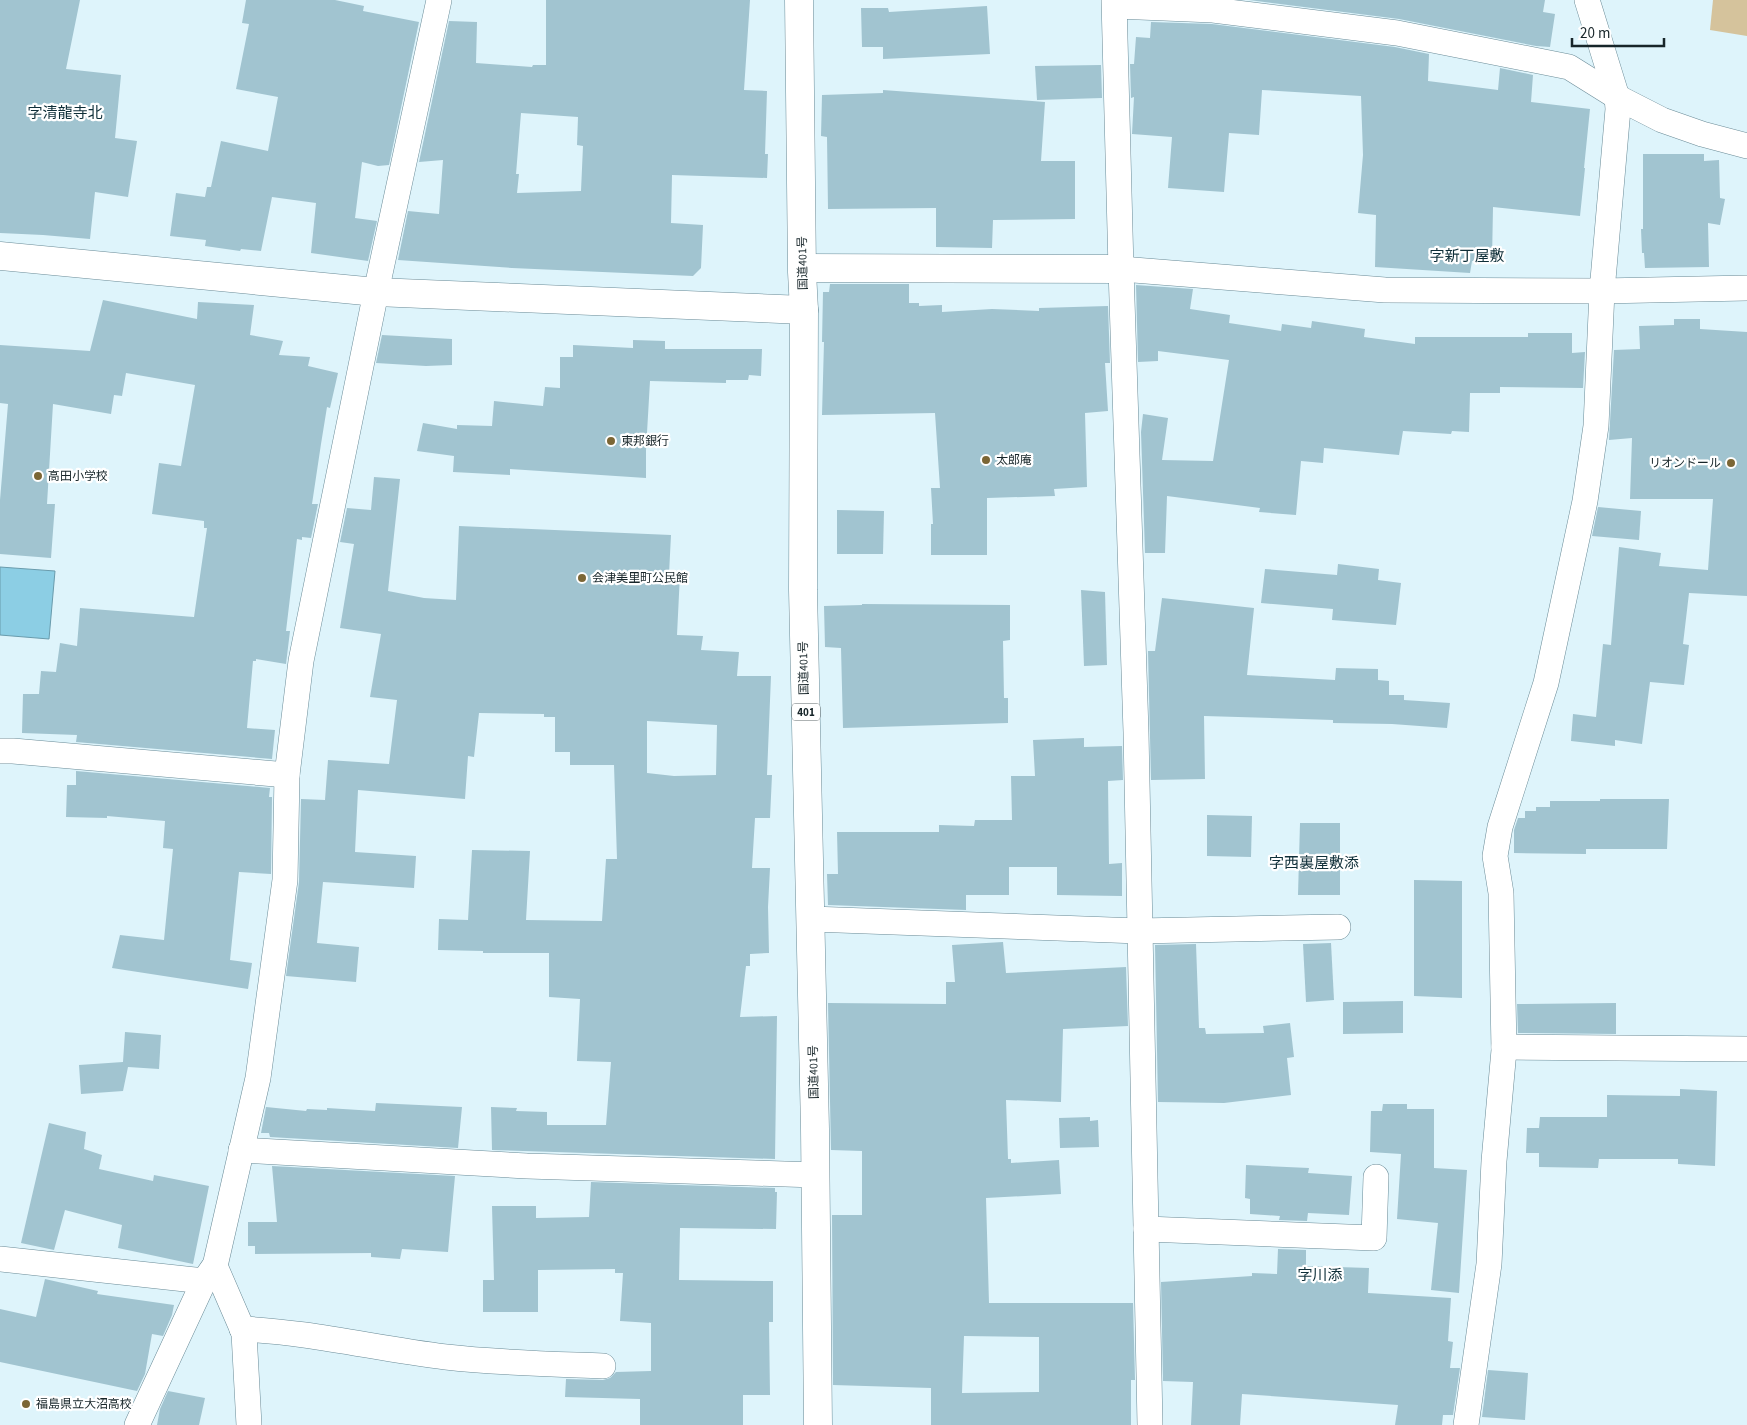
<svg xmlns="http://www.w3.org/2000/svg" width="1747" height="1425" font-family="'Source Sans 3','Noto Sans JP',sans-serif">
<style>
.green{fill:#d5c39c}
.water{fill:#8ccee4;stroke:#699bac}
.building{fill:#a1c4d0;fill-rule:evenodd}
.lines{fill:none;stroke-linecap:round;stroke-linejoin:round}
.minor-casing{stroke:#6a8b97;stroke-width:26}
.tertiary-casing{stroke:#6a8b97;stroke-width:29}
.trunk-casing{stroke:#6a8b97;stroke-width:29}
.minor{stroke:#fff;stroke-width:25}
.tertiary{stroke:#fff;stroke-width:28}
.trunk{stroke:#fff;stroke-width:28}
.poi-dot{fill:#7b6635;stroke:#fff;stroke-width:2}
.labels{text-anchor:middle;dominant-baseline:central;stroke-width:4.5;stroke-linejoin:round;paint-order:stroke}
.shield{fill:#fff;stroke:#5d6669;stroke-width:1}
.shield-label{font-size:11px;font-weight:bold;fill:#172529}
.street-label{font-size:12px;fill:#172529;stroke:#fff}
.poi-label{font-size:12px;fill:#172529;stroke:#fff;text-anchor:start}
.quarter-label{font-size:15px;fill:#0e2e38;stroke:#fff}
</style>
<rect width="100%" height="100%" fill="#def4fb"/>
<path class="green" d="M 1713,0 L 1747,0 L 1747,36 L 1710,30 Z"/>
<path class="water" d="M 0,567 L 55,571 L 49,639 L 0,635 Z"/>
<g class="building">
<path d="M 0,0 L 80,0 L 66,69 L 121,75 L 115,138 L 137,141 L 128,197 L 95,192 L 90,239 L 43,235 L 0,233 Z"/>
<path d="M 246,0 L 335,0 L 364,6 L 363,11 L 419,22 L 389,165 L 378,166 L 362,162 L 355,218 L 377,221 L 368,261 L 311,253 L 316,203 L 272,197 L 261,251 L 241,249 L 240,251 L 205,246 L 206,240 L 170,236 L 176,193 L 205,197 L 207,187 L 211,187 L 221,141 L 268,151 L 278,97 L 236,89 L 249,24 L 242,23 Z"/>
<path d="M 546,0 L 750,0 L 744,90 L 767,91 L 765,154 L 768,154 L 767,178 L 672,175 L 671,223 L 703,225 L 701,268 L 693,276 L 512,268 L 398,260 L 408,211 L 439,214 L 443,160 L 419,162 L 449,21 L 477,22 L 476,63 L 532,67 L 533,65 L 546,65 ZM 521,113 L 578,117 L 577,145 L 583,146 L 581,191 L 517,193 L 519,174 L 516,174 Z"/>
<path d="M 1249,0 L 1545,0 L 1543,12 L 1555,14 L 1550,47 L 1536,46 L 1399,19 Z"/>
<path d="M 987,6 L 990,54 L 883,59 L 883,47 L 862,47 L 861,8 L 888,8 L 889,12 Z"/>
<path d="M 1151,22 L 1212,24 L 1395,47 L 1429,54 L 1428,81 L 1498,90 L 1500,68 L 1533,75 L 1531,102 L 1590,109 L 1584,168 L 1585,168 L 1580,216 L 1493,207 L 1492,261 L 1472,261 L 1470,273 L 1375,267 L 1376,215 L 1358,213 L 1363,155 L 1361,96 L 1262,90 L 1259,135 L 1229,133 L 1224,192 L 1168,188 L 1172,137 L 1132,134 L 1134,97 L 1131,98 L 1130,64 L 1134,64 L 1136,37 L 1150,38 Z"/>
<path d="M 1101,65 L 1102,98 L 1037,100 L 1035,66 Z"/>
<path d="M 883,90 L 1045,102 L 1041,161 L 1075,161 L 1075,219 L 993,220 L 992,248 L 936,247 L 936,208 L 828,209 L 827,137 L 821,136 L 822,95 L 883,93 Z"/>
<path d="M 1643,154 L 1704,154 L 1704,161 L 1719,160 L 1720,198 L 1725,199 L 1720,225 L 1708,223 L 1709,267 L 1645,268 L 1644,253 L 1642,253 L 1641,229 L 1643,229 Z"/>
<path d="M 830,284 L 909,284 L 909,303 L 919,303 L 919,306 L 942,305 L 942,312 L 992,309 L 1039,311 L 1039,308 L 1108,306 L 1110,363 L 1105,363 L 1108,411 L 1085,413 L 1087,487 L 1054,489 L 1055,496 L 987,498 L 987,555 L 931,555 L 931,524 L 933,524 L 931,488 L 940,488 L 935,413 L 822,415 L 824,342 L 822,342 L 823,292 L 829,292 Z"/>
<path d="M 1136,285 L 1193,289 L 1190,309 L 1230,315 L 1229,323 L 1281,331 L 1282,324 L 1311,328 L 1312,321 L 1365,329 L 1364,337 L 1415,344 L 1415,337 L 1528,337 L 1528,333 L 1572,333 L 1572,353 L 1585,352 L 1583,388 L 1500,387 L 1500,393 L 1470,393 L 1469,432 L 1452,431 L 1451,434 L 1403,431 L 1399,455 L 1324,448 L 1323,463 L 1301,461 L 1296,515 L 1259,512 L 1260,508 L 1167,496 L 1165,553 L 1145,553 L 1141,432 L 1143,414 L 1168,418 L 1162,460 L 1213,461 L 1229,360 L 1158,351 L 1158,361 L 1138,362 Z"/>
<path d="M 103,300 L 197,319 L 198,302 L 254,305 L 250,335 L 283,341 L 279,355 L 310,357 L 308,366 L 338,373 L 330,408 L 327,407 L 321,444 L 312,504 L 318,504 L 311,538 L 302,537 L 302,540 L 297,539 L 286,631 L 290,631 L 286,664 L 256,659 L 256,661 L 253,661 L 247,728 L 275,730 L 272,759 L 76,742 L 77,735 L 22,733 L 23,694 L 39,694 L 41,671 L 56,672 L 60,643 L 77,646 L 80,608 L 194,617 L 207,528 L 204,528 L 204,521 L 152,514 L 159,463 L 181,466 L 195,385 L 126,373 L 122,396 L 114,395 L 111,414 L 53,404 L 47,504 L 55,504 L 51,558 L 0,554 L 0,500 L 8,404 L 0,403 L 0,345 L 90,351 Z"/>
<path d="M 1674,319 L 1700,319 L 1700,329 L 1747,332 L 1747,596 L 1689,593 L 1683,644 L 1689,645 L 1684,685 L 1650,682 L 1642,744 L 1615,740 L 1615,746 L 1571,741 L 1573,714 L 1596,717 L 1603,644 L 1611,645 L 1619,547 L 1661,553 L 1659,566 L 1708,570 L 1713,499 L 1630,499 L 1632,438 L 1609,440 L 1614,350 L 1640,349 L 1639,326 L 1674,325 Z"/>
<path d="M 382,335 L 452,339 L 452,365 L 426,366 L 376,363 Z"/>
<path d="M 633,340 L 665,341 L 665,349 L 762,349 L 761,376 L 749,375 L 748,380 L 726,380 L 726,383 L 650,381 L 646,450 L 646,478 L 510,469 L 510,475 L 453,472 L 454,456 L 417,451 L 423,423 L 457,429 L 457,425 L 492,426 L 494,401 L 543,406 L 545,387 L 560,388 L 560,357 L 573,357 L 573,345 L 633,348 Z"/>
<path d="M 374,477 L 400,479 L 388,591 L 424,598 L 456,600 L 459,526 L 671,535 L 669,574 L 680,574 L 677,635 L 703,636 L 701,650 L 739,652 L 737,676 L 771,676 L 767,775 L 772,775 L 770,818 L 755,818 L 752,868 L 770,868 L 768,907 L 769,953 L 750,954 L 750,966 L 746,966 L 740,1017 L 777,1016 L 775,1159 L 492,1150 L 491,1107 L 517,1108 L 516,1111 L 547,1112 L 547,1125 L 606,1125 L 611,1062 L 577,1061 L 580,999 L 549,997 L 549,953 L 483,953 L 483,951 L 438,950 L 439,919 L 468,920 L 472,850 L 530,851 L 526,920 L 602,921 L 606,859 L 617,859 L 614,765 L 570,765 L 570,752 L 555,752 L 555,717 L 544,717 L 544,714 L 479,713 L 474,757 L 468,756 L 465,799 L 358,790 L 355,852 L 416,856 L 414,888 L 323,882 L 317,943 L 359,947 L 356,982 L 286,976 L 299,882 L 301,799 L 325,800 L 328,760 L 389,764 L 397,700 L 370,697 L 381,634 L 340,628 L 354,544 L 340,542 L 347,508 L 371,510 ZM 647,721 L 717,725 L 716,775 L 674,776 L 647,773 Z"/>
<path d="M 1598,507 L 1641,511 L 1639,540 L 1592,536 Z"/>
<path d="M 837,510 L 884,511 L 883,554 L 837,554 Z"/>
<path d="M 1338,564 L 1379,569 L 1378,580 L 1401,583 L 1396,625 L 1332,620 L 1333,609 L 1261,603 L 1265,569 L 1337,575 Z"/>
<path d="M 1081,590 L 1105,592 L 1107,665 L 1084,666 Z"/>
<path d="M 1162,598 L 1254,608 L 1247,675 L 1335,680 L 1336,668 L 1378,669 L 1378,680 L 1389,681 L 1389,695 L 1404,695 L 1404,700 L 1450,703 L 1447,728 L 1392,724 L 1333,723 L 1333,720 L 1204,716 L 1205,779 L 1151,780 L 1148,651 L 1155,651 Z"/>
<path d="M 862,604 L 1010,605 L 1010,640 L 1003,641 L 1004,698 L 1008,698 L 1008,723 L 843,728 L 841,648 L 825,647 L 824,606 L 862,605 Z"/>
<path d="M 1084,738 L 1084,747 L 1122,746 L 1123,780 L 1108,781 L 1109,864 L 1122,863 L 1122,896 L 1057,895 L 1057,867 L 1009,867 L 1009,895 L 966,895 L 966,910 L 828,905 L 827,874 L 838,874 L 837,832 L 939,832 L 939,825 L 974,826 L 975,820 L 1012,820 L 1011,776 L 1035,776 L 1033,740 Z"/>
<path d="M 76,771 L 270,788 L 269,797 L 272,797 L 271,874 L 239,872 L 230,960 L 252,963 L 248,989 L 112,968 L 120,935 L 164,940 L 173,849 L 163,848 L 165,821 L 107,816 L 107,818 L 66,817 L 67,785 L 76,785 Z"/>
<path d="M 1600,799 L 1669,799 L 1667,849 L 1586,849 L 1586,854 L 1514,853 L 1514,830 L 1518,818 L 1525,818 L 1525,811 L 1536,811 L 1536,807 L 1550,807 L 1550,801 L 1600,801 Z"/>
<path d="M 1207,815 L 1252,816 L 1251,857 L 1207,856 Z"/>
<path d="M 1300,823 L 1340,823 L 1340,895 L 1298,895 Z"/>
<path d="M 1414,880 L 1462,881 L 1462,998 L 1414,996 Z"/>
<path d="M 1003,942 L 1006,973 L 1126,967 L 1128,1026 L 1063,1029 L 1061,1102 L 1006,1100 L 1008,1159 L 1011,1159 L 1011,1163 L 1059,1160 L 1061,1194 L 986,1198 L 989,1303 L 1133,1303 L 1135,1380 L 1131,1380 L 1131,1425 L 931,1425 L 931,1388 L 833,1385 L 832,1215 L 862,1215 L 862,1151 L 831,1150 L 828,1003 L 946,1004 L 946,982 L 955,982 L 952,945 ZM 964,1336 L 1039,1337 L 1039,1392 L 962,1393 Z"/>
<path d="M 1331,943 L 1334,1000 L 1306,1002 L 1303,944 Z"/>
<path d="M 1196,944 L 1199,1028 L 1205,1028 L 1206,1034 L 1264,1033 L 1263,1026 L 1290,1023 L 1294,1057 L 1287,1058 L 1291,1095 L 1224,1103 L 1158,1102 L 1155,945 Z"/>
<path d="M 1403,1001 L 1403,1033 L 1343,1034 L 1343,1002 Z"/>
<path d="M 1616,1003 L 1616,1034 L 1518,1033 L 1517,1004 Z"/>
<path d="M 125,1032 L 161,1035 L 159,1069 L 128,1067 L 123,1091 L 81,1094 L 79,1065 L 123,1062 Z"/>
<path d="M 1680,1089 L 1717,1091 L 1715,1166 L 1678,1164 L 1678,1159 L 1599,1159 L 1598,1168 L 1539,1167 L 1539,1153 L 1526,1153 L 1527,1128 L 1539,1128 L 1540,1117 L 1607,1117 L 1607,1095 L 1680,1096 Z"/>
<path d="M 376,1103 L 462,1107 L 458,1148 L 270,1137 L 269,1133 L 261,1133 L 266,1107 L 306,1111 L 307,1109 L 327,1110 L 327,1108 L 375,1111 Z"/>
<path d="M 1383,1104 L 1407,1104 L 1407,1109 L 1434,1109 L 1434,1168 L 1467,1170 L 1459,1293 L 1431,1290 L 1438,1223 L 1397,1219 L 1401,1154 L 1370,1152 L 1371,1111 L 1382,1111 Z"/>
<path d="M 1090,1117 L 1090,1121 L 1098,1120 L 1099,1147 L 1060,1148 L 1059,1118 Z"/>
<path d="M 49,1123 L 86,1132 L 84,1149 L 102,1155 L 99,1169 L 153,1181 L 154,1175 L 209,1186 L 193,1264 L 118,1248 L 122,1225 L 65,1210 L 54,1250 L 21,1243 Z"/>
<path d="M 1246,1165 L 1309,1168 L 1308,1173 L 1352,1176 L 1349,1215 L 1308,1213 L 1307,1221 L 1279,1220 L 1280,1216 L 1250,1214 L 1250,1199 L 1245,1198 Z"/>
<path d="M 272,1166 L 455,1176 L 448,1252 L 402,1249 L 400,1259 L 371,1257 L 371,1253 L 255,1254 L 255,1246 L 248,1246 L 248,1222 L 277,1222 Z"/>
<path d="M 591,1182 L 775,1188 L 775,1192 L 777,1192 L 776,1229 L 680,1228 L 679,1280 L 773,1281 L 773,1322 L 769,1322 L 770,1395 L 743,1395 L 743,1425 L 640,1425 L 640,1399 L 565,1397 L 566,1379 L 603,1380 L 610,1378 L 616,1372 L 651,1371 L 651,1323 L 620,1321 L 623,1273 L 615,1273 L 615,1269 L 538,1270 L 538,1312 L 483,1312 L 483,1280 L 494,1280 L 492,1206 L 536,1206 L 536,1218 L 589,1217 Z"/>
<path d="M 1278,1249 L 1306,1250 L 1306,1266 L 1369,1268 L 1368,1293 L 1451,1298 L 1448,1341 L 1453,1342 L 1450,1368 L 1460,1368 L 1453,1415 L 1443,1415 L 1442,1425 L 1395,1425 L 1398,1405 L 1242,1394 L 1240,1425 L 1191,1425 L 1193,1382 L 1163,1381 L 1161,1282 L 1252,1276 L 1252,1273 L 1277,1274 Z"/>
<path d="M 45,1279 L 98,1291 L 97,1294 L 174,1305 L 172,1315 L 163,1336 L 152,1334 L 145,1374 L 137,1391 L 0,1362 L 0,1309 L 36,1317 Z"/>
<path d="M 1488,1370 L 1528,1373 L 1525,1420 L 1482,1417 Z"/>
<path d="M 168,1391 L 205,1398 L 199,1425 L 157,1425 L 160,1409 Z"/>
</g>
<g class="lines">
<g class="minor-casing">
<g id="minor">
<path d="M 1114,0 L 1121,269 L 1136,732 L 1150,1425"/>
<path d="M 1115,6 L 1213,10 L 1397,33 L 1569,67 L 1617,97 L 1662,120 L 1702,134 L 1747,146"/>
<path d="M 1121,269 L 1385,290 L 1602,291 L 1747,288"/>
<path d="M 0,751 L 13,751 L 287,775"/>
<path d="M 811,919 L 1139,931 L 1338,927"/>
<path d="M 1504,1047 L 1747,1049"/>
<path d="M 241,1150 L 527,1166 L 816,1175"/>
<path d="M 1146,1229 L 1374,1238 L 1376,1177"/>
<path d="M 0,1259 L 204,1281"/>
<path d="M 242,1329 C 311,1332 378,1349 446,1357 C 498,1363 551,1364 603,1366"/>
<path d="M 137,1425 L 204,1281 L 213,1268"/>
<path d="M 249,1425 L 244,1333 L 215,1266 L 258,1078 L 285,880 L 287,775 L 301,661 L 376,292 L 439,0"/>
<path d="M 1466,1425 L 1489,1264 L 1494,1161 L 1504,1050 L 1501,893 L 1495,856 L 1500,827 L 1546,683 L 1585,501 L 1596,426 L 1602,291 L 1618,109 L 1617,97 L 1587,0"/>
</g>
</g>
<g class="tertiary-casing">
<g id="tertiary">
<path d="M 0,256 L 376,292 L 804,310"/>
<path d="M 803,268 L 1121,269"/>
</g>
</g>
<g class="trunk-casing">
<path id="trunk" d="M 799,0 L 802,272 L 804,310 L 803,590 L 815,1129 L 818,1425"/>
</g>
<use href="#minor" class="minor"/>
<use href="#tertiary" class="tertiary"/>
<use href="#trunk" class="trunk"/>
</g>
<g class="poi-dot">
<circle cx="611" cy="441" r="5"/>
<circle cx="986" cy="460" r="5"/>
<circle cx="1731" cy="463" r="5"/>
<circle cx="38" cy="476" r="5"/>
<circle cx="582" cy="578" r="5"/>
<circle cx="26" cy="1404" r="5"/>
</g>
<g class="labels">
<rect class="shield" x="792" y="703.5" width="28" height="17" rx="4"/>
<g class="shield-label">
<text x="806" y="712">401</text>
</g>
<g class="street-label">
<text transform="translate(803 263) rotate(-91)">国道401号</text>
<text transform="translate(804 668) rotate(-91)">国道401号</text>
<text transform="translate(814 1072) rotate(-91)">国道401号</text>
</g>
<g class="poi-label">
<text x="621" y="441">東邦銀行</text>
<text x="996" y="460">太郎庵</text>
<text x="1721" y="463" text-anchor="end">リオンドール</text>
<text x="48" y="476">高田小学校</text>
<text x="592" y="578">会津美里町公民館</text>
<text x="36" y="1404">福島県立大沼高校</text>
</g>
<g class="quarter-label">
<text x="65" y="113">字清龍寺北</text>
<text x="1467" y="256">字新丁屋敷</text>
<text x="1314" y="863">字西裏屋敷添</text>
<text x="1320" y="1275">字川添</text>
</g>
</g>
<path d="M1572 38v8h92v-8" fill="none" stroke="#172529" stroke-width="2.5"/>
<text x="1580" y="38" font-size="15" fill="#172529" stroke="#ffffff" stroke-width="4" paint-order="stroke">20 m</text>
</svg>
